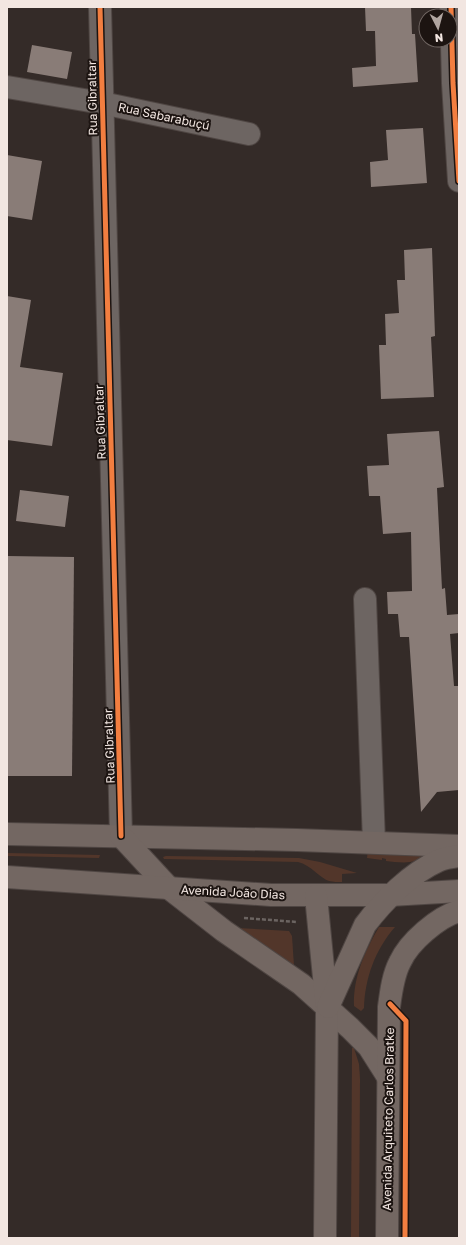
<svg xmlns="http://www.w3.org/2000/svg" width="466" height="1245" font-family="'Golos Text',sans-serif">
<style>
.green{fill:#52362a}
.building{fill:#897c77}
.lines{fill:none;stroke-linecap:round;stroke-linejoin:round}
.minor-casing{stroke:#4f4643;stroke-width:24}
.major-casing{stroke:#4f4643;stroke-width:24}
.path{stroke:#6b6461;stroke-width:2.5;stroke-dasharray:4 2;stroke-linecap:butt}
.minor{stroke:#6d6562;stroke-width:22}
.major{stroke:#736762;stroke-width:22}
.cycleway-casing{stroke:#1c1411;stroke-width:8}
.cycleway{stroke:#f27e40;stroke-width:5}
.labels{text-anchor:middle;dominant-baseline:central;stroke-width:4;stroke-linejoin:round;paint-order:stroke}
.street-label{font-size:12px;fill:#f2e6e1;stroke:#1c1411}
</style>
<rect width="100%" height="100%" fill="#342b28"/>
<g class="green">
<path d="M 368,849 L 424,854 C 416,866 398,862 386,861 L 386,859 L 382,858 L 382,860 L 367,858 Z"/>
<path d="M 7,853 L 100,855 L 99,858 L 7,856 Z"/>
<path d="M 166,856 L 299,858 L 320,862 L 357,873 L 342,874 L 342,882 C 338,882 333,882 329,881 C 321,879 311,865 298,862 L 164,859 L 163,857 Z"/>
<path d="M 379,927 L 395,927 C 375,950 365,978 364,1008 L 361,1011 L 354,1006 C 353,977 365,951 379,927 Z"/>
<path d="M 238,928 L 289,931 L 292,936 L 294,966 Z"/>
<path d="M 352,1048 L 354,1048 L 359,1064 L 360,1079 L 359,1238 L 351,1238 Z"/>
</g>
<g class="building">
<path d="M 365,7 L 411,7 L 412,34 L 415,34 L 418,82 L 353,87 L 352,68 L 376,66 L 375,31 L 366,31 Z"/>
<path d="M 32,45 L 72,52 L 67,79 L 27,72 Z"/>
<path d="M 423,128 L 427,183 L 371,187 L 370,162 L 388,160 L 386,130 Z"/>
<path d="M 7,155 L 42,161 L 32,220 L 7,216 Z"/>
<path d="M 432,248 L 435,336 L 431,337 L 434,397 L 381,399 L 379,345 L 386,345 L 385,314 L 399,313 L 397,280 L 405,280 L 404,250 Z"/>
<path d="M 7,296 L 31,300 L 20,367 L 63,373 L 52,446 L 7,440 Z"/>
<path d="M 439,431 L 444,487 L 437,488 L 442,589 L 445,588 L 447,615 L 459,614 L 459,633 L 450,634 L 454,686 L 459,686 L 459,790 L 437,792 L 421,812 L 409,637 L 400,637 L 398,614 L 388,614 L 387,592 L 412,591 L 411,532 L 383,534 L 380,496 L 369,496 L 367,466 L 389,465 L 387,434 Z"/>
<path d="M 20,490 L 69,496 L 65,527 L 16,521 Z"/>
<path d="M 7,556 L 74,557 L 72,776 L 7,776 Z"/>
</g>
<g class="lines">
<g class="minor-casing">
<g id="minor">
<path d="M 100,7 L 121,836"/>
<path d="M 451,7 L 453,83 L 459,181"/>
<path d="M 7,87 L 102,103 L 249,134"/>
<path d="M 365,599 L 374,842"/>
</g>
</g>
<g class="major-casing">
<g id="major">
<path d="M 7,834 L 297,840 L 459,846"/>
<path d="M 121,836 L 170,889 L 224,931 L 301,984 L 350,1028 L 369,1047 L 388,1077"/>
<path d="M 7,877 L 271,895 L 390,895 L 459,891"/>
<path d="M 316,896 L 327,1008 L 325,1238"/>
<path d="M 328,1007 L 365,925 C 383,901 411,873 438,861 C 444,858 452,857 459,856"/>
<path d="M 387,1238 L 389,1007 C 391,992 393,975 400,962 C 409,942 438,917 459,911"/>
</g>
</g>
<path class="path" d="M 244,918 L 297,922"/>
<use href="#minor" class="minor"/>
<use href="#major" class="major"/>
<g class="cycleway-casing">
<g id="cycleway">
<path d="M 100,7 L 121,836"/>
<path d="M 451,7 L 453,83 L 459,181"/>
<path d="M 390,1004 L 406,1021 L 405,1238"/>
</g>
</g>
<use href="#cycleway" class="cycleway"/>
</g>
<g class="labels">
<g class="street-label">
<text transform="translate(92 98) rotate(-91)">Rua Gibraltar</text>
<text transform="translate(164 116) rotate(12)">Rua Sabarabuçú</text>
<text transform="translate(100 422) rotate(-92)">Rua Gibraltar</text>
<text transform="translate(109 746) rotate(-92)">Rua Gibraltar</text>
<text transform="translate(233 892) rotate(3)">Avenida João Dias</text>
<text transform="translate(388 1119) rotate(-89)">Avenida Arquiteto Carlos Bratke</text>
</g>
</g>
<rect width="466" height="1245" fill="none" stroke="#f2e6e1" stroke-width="16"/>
<g transform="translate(438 28) rotate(174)"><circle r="19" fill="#1c1411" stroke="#726864"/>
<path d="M0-3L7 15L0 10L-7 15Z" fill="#b0a5a0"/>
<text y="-6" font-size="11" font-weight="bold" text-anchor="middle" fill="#f2e6e1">N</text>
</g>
</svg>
